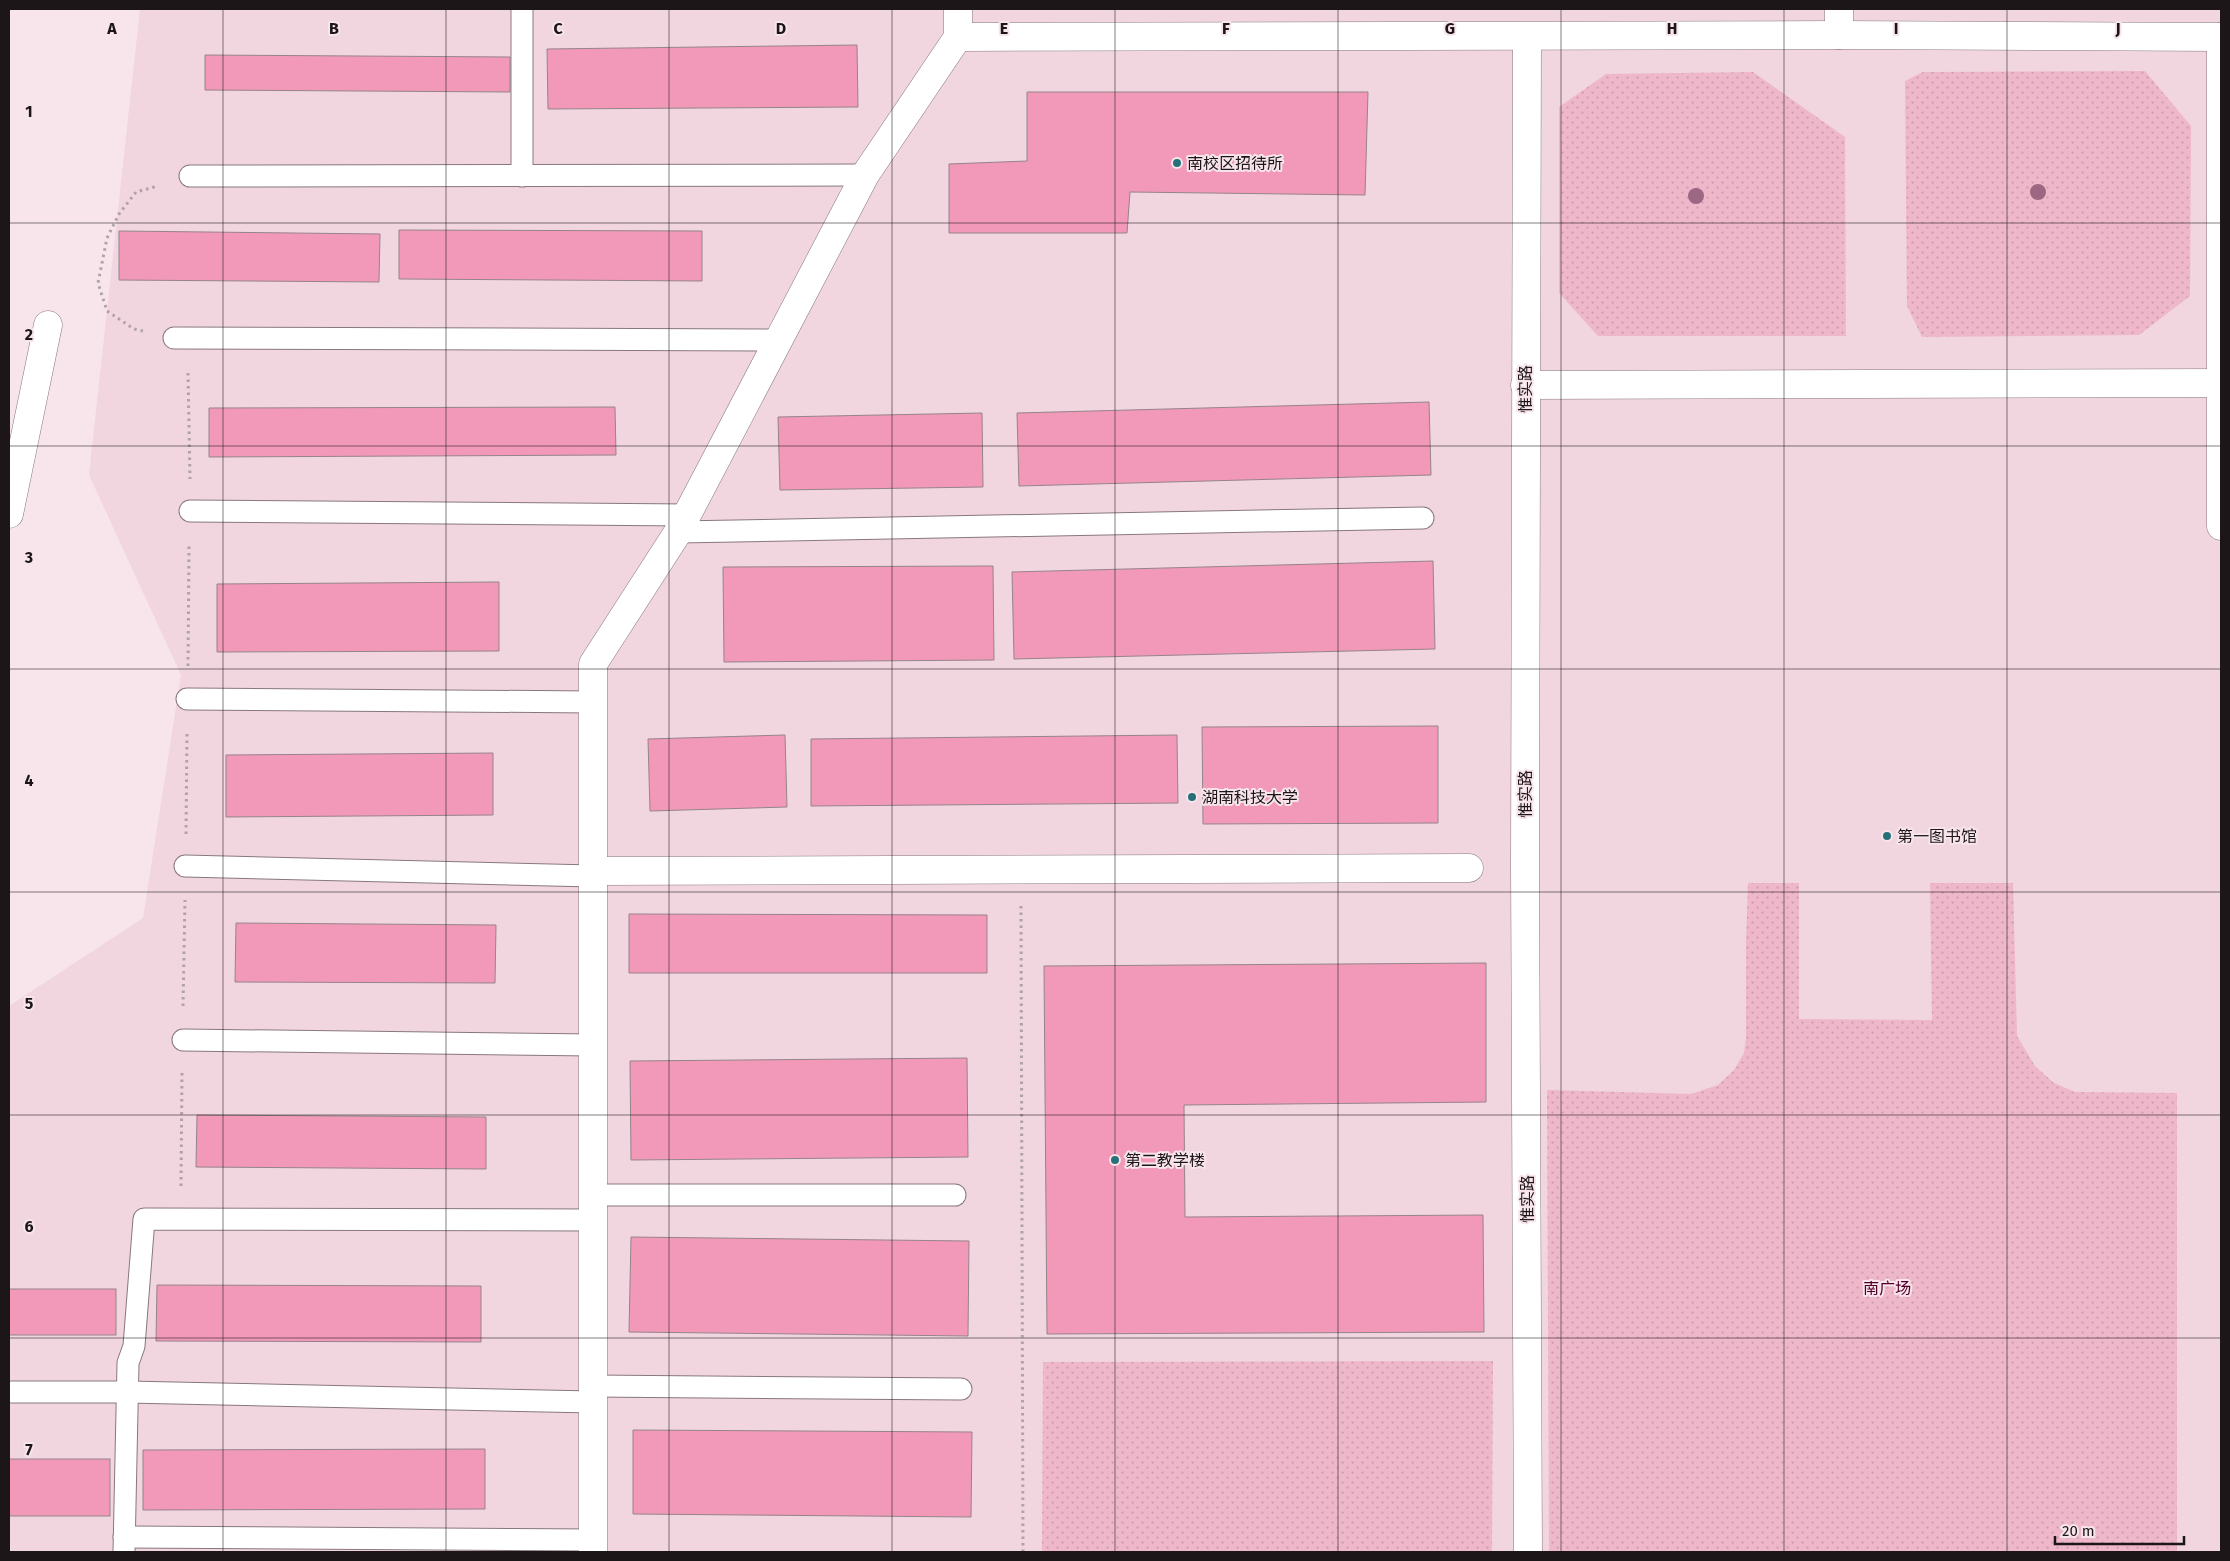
<svg xmlns="http://www.w3.org/2000/svg" width="2230" height="1561" font-family="'Fira Sans','Noto Sans SC',sans-serif">
<style>
.built{fill:#f1d6df}
.green{fill:url(#green-dots)}
.building{fill:#f299ba;stroke:#958489}
.lines{fill:none;stroke-linecap:round;stroke-linejoin:round}
.lane-casing{stroke:#88787d;stroke-width:23}
.street-casing{stroke:#88787d;stroke-width:29}
.path{stroke:#b0a2a7;stroke-width:3;stroke-dasharray:2.5 4;stroke-linecap:butt}
.lane{stroke:#fff;stroke-width:21}
.street{stroke:#fff;stroke-width:28}
.tree{fill:#9b6781}
.grid{fill:none;stroke:#1c1618;stroke-width:1;stroke-opacity:0.55}
.poi-dot{fill:#267079;stroke:#f7e5eb;stroke-width:2}
.labels{text-anchor:middle;dominant-baseline:central;stroke-width:4;stroke-linejoin:round;paint-order:stroke}
.poi-label{font-size:16px;fill:#1c1618;stroke:#f7e5eb;text-anchor:start}
.street-label{font-size:16px;fill:#1c1618;stroke:#f7e5eb}
.park-label{font-size:16px;fill:#50002b;stroke:#f7e5eb}
.grid-label{font-size:16px;text-anchor:middle;font-weight:bold;fill:#1c1618;stroke:#f7e5eb;stroke-width:4;stroke-linejoin:round;paint-order:stroke}
</style>
<defs>
<pattern id="green-dots" width="8" height="8" patternUnits="userSpaceOnUse" patternTransform="scale(1.25)"><rect width="8" height="8" fill="#efb7ca"/><path d="M2 2h.1M6 6h.1" fill="none" stroke="#cc9dad" stroke-width="1.8" stroke-linecap="round"/></pattern>
</defs>
<rect width="100%" height="100%" fill="#f7e5eb"/>
<path class="built" d="M 140,9 L 2221,9 L 2221,1552 L 9,1552 L 9,1006 L 143,918 L 181,675 L 89,475 Z"/>
<g class="green">
<path d="M 2145,71 L 2191,126 L 2190,296 L 2139,335 L 1922,337 L 1907,306 L 1905,81 L 1923,72 Z"/>
<path d="M 1753,72 L 1845,137 L 1846,336 L 1598,336 L 1559,293 L 1559,107 L 1606,74 Z"/>
<path d="M 1748,883 L 1799,883 L 1799,1019 L 1932,1020 L 1930,883 L 2013,883 L 2017,1036 L 2035,1066 L 2054,1083 L 2075,1092 L 2177,1093 L 2177,1552 L 1549,1552 L 1547,1090 L 1691,1094 L 1718,1085 L 1734,1070 L 1744,1053 L 1746,1038 L 1746,942 Z"/>
<path d="M 1493,1361 L 1492,1552 L 1042,1552 L 1043,1362 Z"/>
</g>
<g class="building">
<path d="M 857,45 L 858,107 L 548,109 L 547,49 Z"/>
<path d="M 205,55 L 510,57 L 510,92 L 205,90 Z"/>
<path d="M 1027,92 L 1368,92 L 1365,195 L 1130,192 L 1127,233 L 949,233 L 949,164 L 1027,161 Z"/>
<path d="M 399,230 L 702,231 L 702,281 L 399,279 Z"/>
<path d="M 119,231 L 380,234 L 379,282 L 119,280 Z"/>
<path d="M 1429,402 L 1431,475 L 1019,486 L 1017,413 Z"/>
<path d="M 615,407 L 616,455 L 209,457 L 209,408 Z"/>
<path d="M 982,413 L 983,487 L 780,490 L 778,417 Z"/>
<path d="M 1433,561 L 1435,649 L 1014,659 L 1012,572 Z"/>
<path d="M 993,566 L 994,660 L 724,662 L 723,567 Z"/>
<path d="M 499,582 L 499,651 L 217,652 L 217,584 Z"/>
<path d="M 1438,726 L 1438,823 L 1203,824 L 1202,727 Z"/>
<path d="M 785,735 L 787,807 L 650,811 L 648,739 Z"/>
<path d="M 1177,735 L 1178,803 L 811,806 L 811,739 Z"/>
<path d="M 493,753 L 493,815 L 226,817 L 226,755 Z"/>
<path d="M 629,914 L 987,915 L 987,973 L 629,973 Z"/>
<path d="M 236,923 L 496,925 L 495,983 L 235,982 Z"/>
<path d="M 1486,963 L 1486,1102 L 1184,1105 L 1185,1217 L 1483,1215 L 1484,1332 L 1047,1334 L 1044,966 Z"/>
<path d="M 967,1058 L 968,1157 L 631,1160 L 630,1061 Z"/>
<path d="M 197,1115 L 486,1117 L 486,1169 L 196,1167 Z"/>
<path d="M 631,1237 L 969,1241 L 968,1336 L 629,1332 Z"/>
<path d="M 157,1285 L 481,1286 L 481,1342 L 156,1341 Z"/>
<rect x="9" y="1289" width="107" height="46"/>
<path d="M 633,1430 L 972,1432 L 971,1517 L 633,1514 Z"/>
<path d="M 485,1449 L 485,1509 L 143,1510 L 143,1450 Z"/>
<rect x="9" y="1459" width="101" height="57"/>
</g>
<g class="lines">
<g class="lane-casing">
<g id="lane">
<path d="M 190,176 L 865,175"/>
<path d="M 522,176 L 522,9"/>
<path d="M 174,338 L 779,340"/>
<path d="M 190,511 L 688,515"/>
<path d="M 678,532 L 1423,518"/>
<path d="M 187,699 L 593,702"/>
<path d="M 185,866 L 593,876"/>
<path d="M 183,1040 L 593,1045"/>
<path d="M 593,1195 L 955,1195"/>
<path d="M 593,1386 L 961,1389"/>
<path d="M 9,1392 L 127,1392 L 593,1402"/>
<path d="M 124,1537 L 593,1540"/>
<path d="M 124,1552 L 128,1363 L 134,1346 L 144,1219 L 593,1220"/>
</g>
</g>
<g class="street-casing">
<g id="street">
<path d="M 1839,9 L 1839,35"/>
<path d="M 958,37 L 1839,35 L 2220,37"/>
<path d="M 1527,37 L 1525,868 L 1528,1552"/>
<path d="M 2221,37 L 2221,526"/>
<path d="M 1525,385 L 2220,383"/>
<path d="M 9,514 L 48,325"/>
<path d="M 593,871 L 1469,868"/>
<path d="M 593,1552 L 593,664 L 678,532 L 865,175 L 958,37 L 958,9"/>
</g>
</g>
<g class="path">
<path d="M 143,331 L 134,329 L 107,311 L 98,283 L 107,238 L 119,214 L 136,192 L 158,186"/>
<path d="M 188,373 L 190,479"/>
<path d="M 188,666 L 189,545"/>
<path d="M 186,834 L 187,732"/>
<path d="M 1021,906 L 1023,1552"/>
<path d="M 183,1006 L 185,900"/>
<path d="M 181,1186 L 182,1072"/>
</g>
<use href="#lane" class="lane"/>
<use href="#street" class="street"/>
</g>
<g class="tree">
<circle cx="2038" cy="192" r="8"/>
<circle cx="1696" cy="196" r="8"/>
</g>
<path class="grid" d="M 223,9 L 223,1552M 446,9 L 446,1552M 669,9 L 669,1552M 892,9 L 892,1552M 1115,9 L 1115,1552M 1338,9 L 1338,1552M 1561,9 L 1561,1552M 1784,9 L 1784,1552M 2007,9 L 2007,1552M 9,223 L 2221,223M 9,446 L 2221,446M 9,669 L 2221,669M 9,892 L 2221,892M 9,1115 L 2221,1115M 9,1338 L 2221,1338"/>
<g class="poi-dot">
<circle cx="1177" cy="163" r="5"/>
<circle cx="1192" cy="797" r="5"/>
<circle cx="1887" cy="836" r="5"/>
<circle cx="1115" cy="1160" r="5"/>
</g>
<g class="labels">
<g class="poi-label">
<text x="1187" y="163">南校区招待所</text>
<text x="1202" y="797">湖南科技大学</text>
<text x="1897" y="836">第一图书馆</text>
<text x="1125" y="1160">第二教学楼</text>
</g>
<g class="street-label">
<text transform="translate(1525 389) rotate(-90)">惟实路</text>
<text transform="translate(1525 794) rotate(-90)">惟实路</text>
<text transform="translate(1527 1199) rotate(-90)">惟实路</text>
</g>
<g class="park-label">
<text x="1887" y="1288">南广场</text>
</g>
</g>
<g class="grid-label">
<text x="112" y="34">A</text>
<text x="334" y="34">B</text>
<text x="558" y="34">C</text>
<text x="781" y="34">D</text>
<text x="1004" y="34">E</text>
<text x="1226" y="34">F</text>
<text x="1450" y="34">G</text>
<text x="1672" y="34">H</text>
<text x="1896" y="34">I</text>
<text x="2118" y="34">J</text>
<text x="29" y="117">1</text>
<text x="29" y="340">2</text>
<text x="29" y="563">3</text>
<text x="29" y="786">4</text>
<text x="29" y="1009">5</text>
<text x="29" y="1232">6</text>
<text x="29" y="1455">7</text>
</g>
<rect width="2230" height="1561" fill="none" stroke="#1c1618" stroke-width="20"/>
<path d="M2055 1536v8h129v-8" fill="none" stroke="#1c1618" stroke-width="2.5"/>
<text x="2062" y="1536" font-size="15" fill="#1c1618" stroke="#f7e5eb" stroke-width="4" paint-order="stroke">20 m</text>
</svg>
